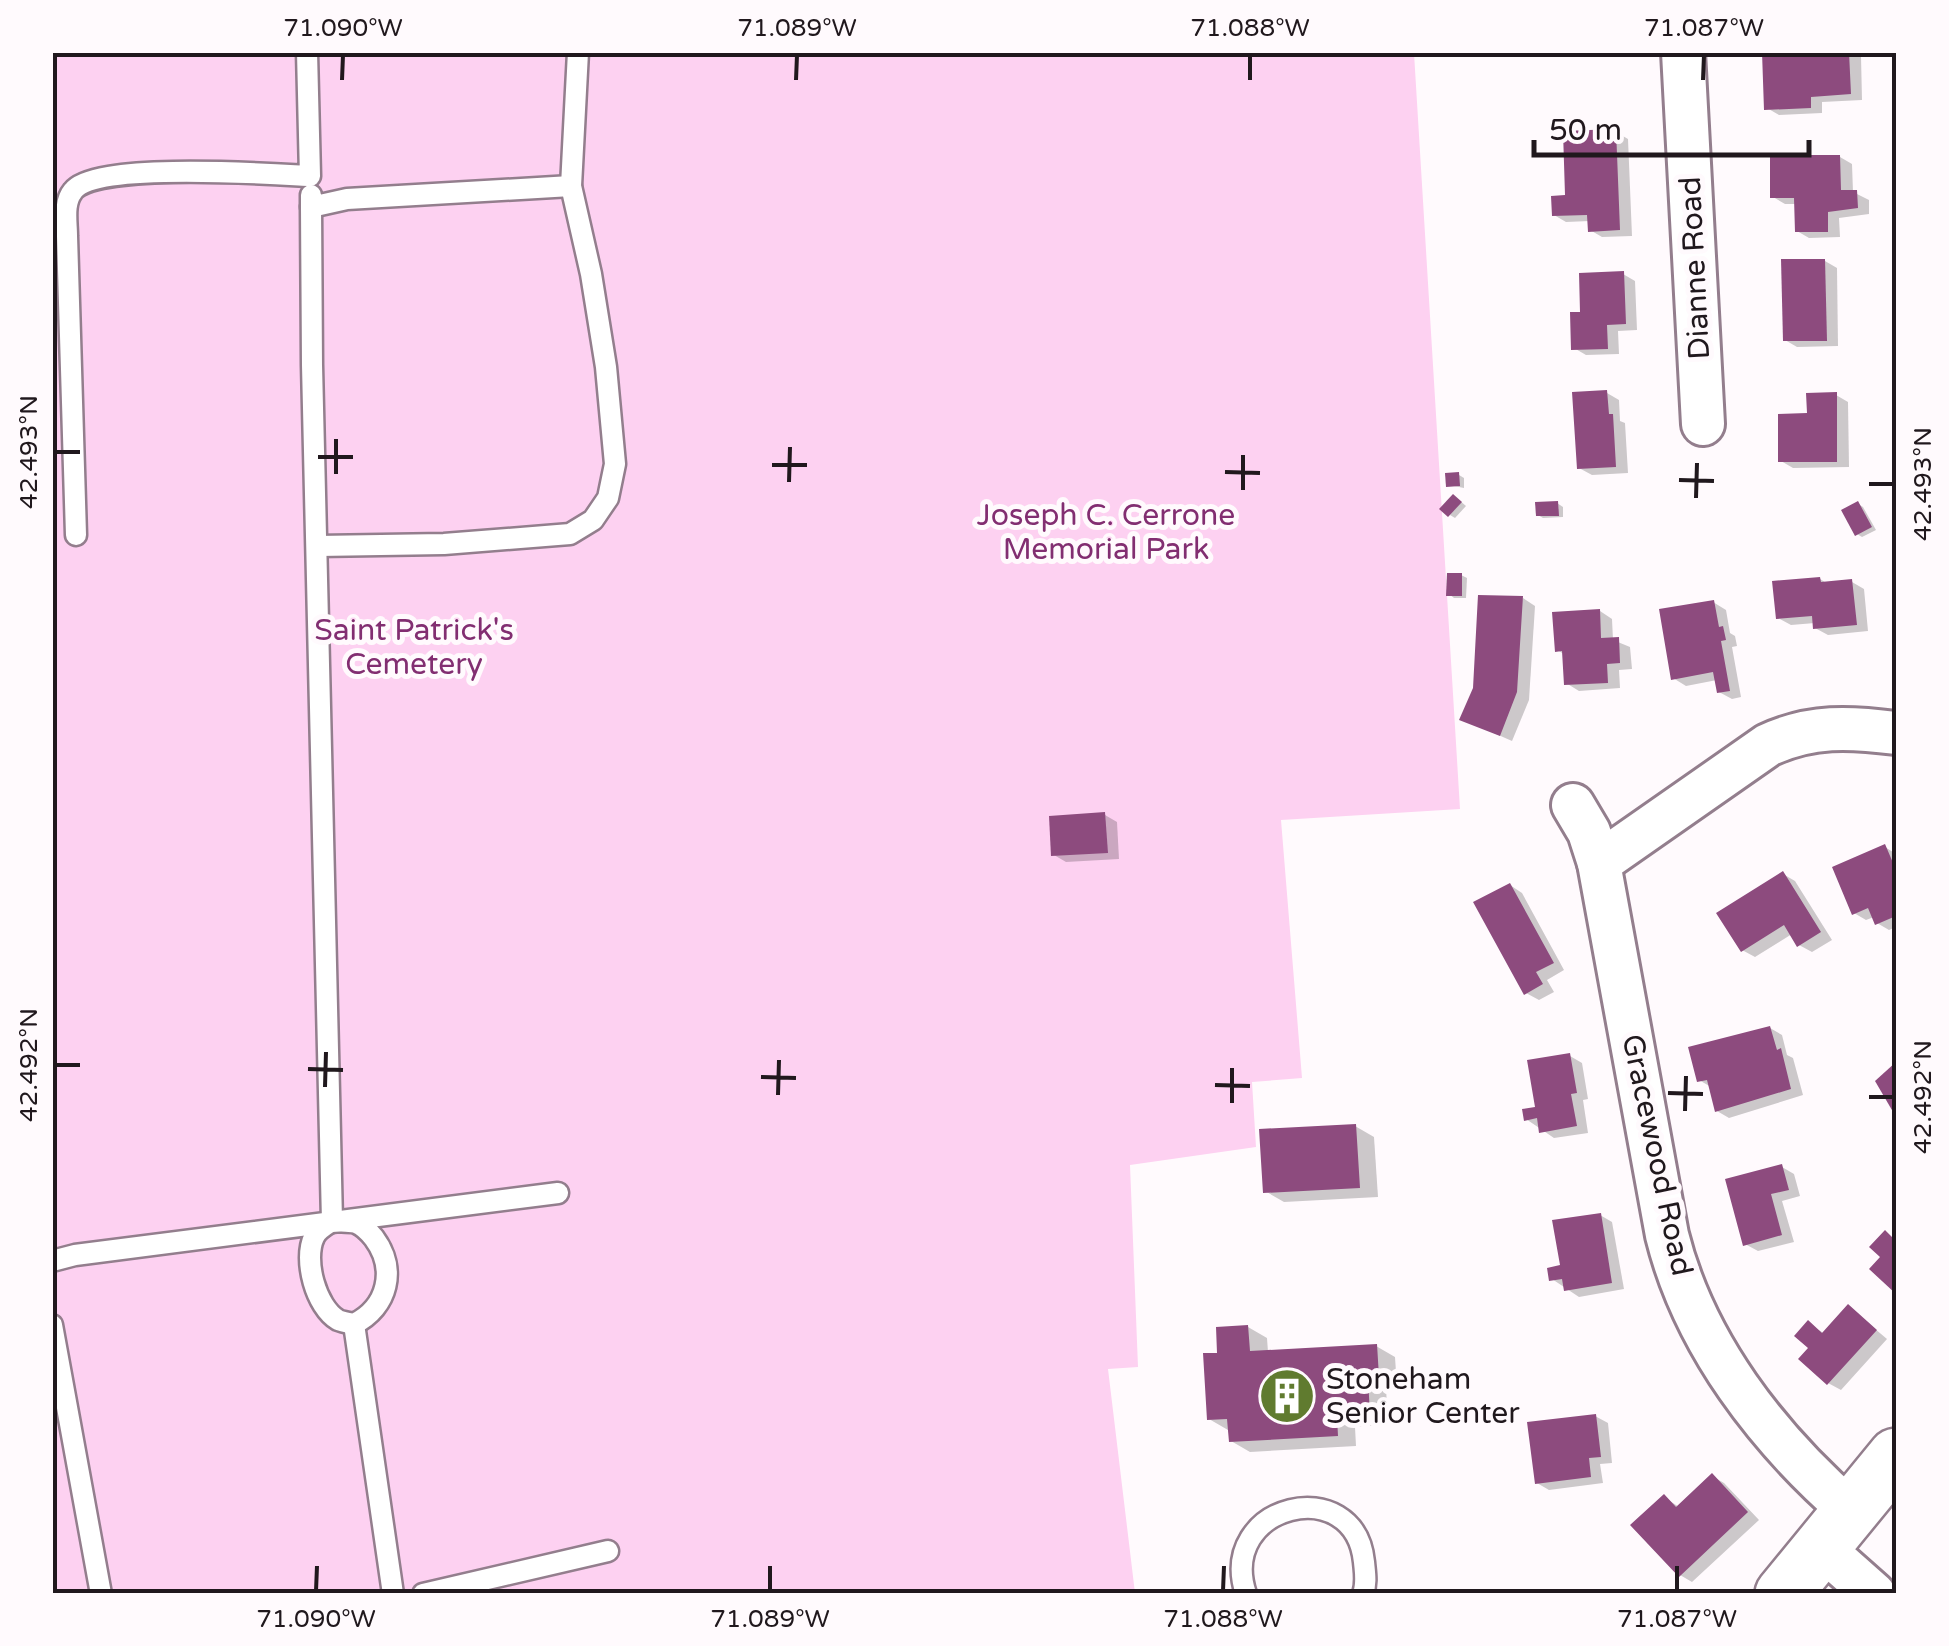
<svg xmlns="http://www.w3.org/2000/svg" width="1949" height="1646" font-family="'Varela Round',sans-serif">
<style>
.green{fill:#fdd1f1}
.shadow{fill:#0003}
.building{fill:#8d4b7e}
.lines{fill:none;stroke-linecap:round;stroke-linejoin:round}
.service-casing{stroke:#937e8d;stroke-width:25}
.minor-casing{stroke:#937e8d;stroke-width:48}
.primary-casing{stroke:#937e8d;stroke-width:60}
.service{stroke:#fff;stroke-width:20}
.minor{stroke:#fff;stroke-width:42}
.primary{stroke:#fff;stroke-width:55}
.ticks{fill:none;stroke:#20181d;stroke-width:4}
.labels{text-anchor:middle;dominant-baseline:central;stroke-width:10;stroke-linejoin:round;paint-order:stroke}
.street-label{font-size:30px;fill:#20181d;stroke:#fffafd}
.park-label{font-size:30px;fill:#822e71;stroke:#fffafd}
.poi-label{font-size:30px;fill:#20181d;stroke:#fffafd;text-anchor:start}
.neatline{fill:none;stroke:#20181d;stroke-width:4}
.ticks-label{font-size:25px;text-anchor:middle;fill:#20181d}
</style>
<rect width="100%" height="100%" fill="#fffafd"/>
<path class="green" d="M 52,53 L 1414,53 L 1460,809 L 1281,820 L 1302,1078 L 1252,1082 L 1256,1147 L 1130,1165 L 1138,1367 L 1108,1369 L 1135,1593 L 53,1593 Z"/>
<g class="shadow">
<path d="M 1855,52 L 1861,56 L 1862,100 L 1822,102 L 1822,113 L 1779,115 L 1767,108 L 1764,53 Z"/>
<path d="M 1616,132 L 1628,139 L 1632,236 L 1602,237 L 1590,230 L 1590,221 L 1566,222 L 1554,215 Z"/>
<path d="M 1840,157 L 1852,164 L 1853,192 L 1869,200 L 1869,214 L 1839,218 L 1840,237 L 1809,238 L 1797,231 L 1797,204 L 1785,204 L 1773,197 Z"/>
<path d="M 1825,261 L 1837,268 L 1838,346 L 1797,347 L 1785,340 Z"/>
<path d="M 1623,274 L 1635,281 L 1637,330 L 1618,331 L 1619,354 L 1586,355 L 1574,348 L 1583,314 Z"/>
<path d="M 1607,393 L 1619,400 L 1620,421 L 1625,423 L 1628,473 L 1592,475 L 1579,468 Z"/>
<path d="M 1836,395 L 1848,402 L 1849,467 L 1793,468 L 1781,461 Z"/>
<path d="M 1459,475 L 1464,478 L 1464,488 L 1449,485 Z"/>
<path d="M 1459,500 L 1466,506 L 1455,518 L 1450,515 Z"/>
<path d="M 1557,503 L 1563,507 L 1563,517 L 1543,518 L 1538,515 Z"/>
<path d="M 1858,504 L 1863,507 L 1876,530 L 1862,537 L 1857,534 Z"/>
<path d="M 1461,575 L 1467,578 L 1466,598 L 1454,598 L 1449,594 Z"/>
<path d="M 1820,579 L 1828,584 L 1852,582 L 1864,589 L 1868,631 L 1828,635 L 1815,628 L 1815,623 L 1791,625 L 1778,618 Z"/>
<path d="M 1523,598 L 1535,606 L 1529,700 L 1512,741 L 1462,719 Z"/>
<path d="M 1713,602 L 1726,610 L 1730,633 L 1735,636 L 1737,646 L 1732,647 L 1741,697 L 1732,699 L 1719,692 L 1717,680 L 1686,686 L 1673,678 Z"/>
<path d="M 1600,611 L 1612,619 L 1613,640 L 1630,647 L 1632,669 L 1619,670 L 1620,688 L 1579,691 L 1566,683 L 1564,654 L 1557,650 Z"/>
<path d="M 1105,815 L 1117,822 L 1119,859 L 1066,862 L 1054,855 Z"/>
<path d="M 1885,847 L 1896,854 L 1896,927 L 1889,930 L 1877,923 L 1874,917 L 1866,920 L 1854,913 Z"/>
<path d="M 1783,874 L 1795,881 L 1832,940 L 1812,952 L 1799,945 L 1792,934 L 1755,957 L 1742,950 Z"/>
<path d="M 1510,885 L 1522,893 L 1564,970 L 1547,980 L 1554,992 L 1539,1000 L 1526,993 Z"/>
<path d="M 1770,1028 L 1782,1035 L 1787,1055 L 1793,1058 L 1803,1095 L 1729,1118 L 1717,1111 L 1711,1087 L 1699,1080 Z"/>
<path d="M 1570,1056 L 1582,1063 L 1588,1099 L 1583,1100 L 1588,1133 L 1554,1138 L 1526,1119 L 1538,1109 Z"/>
<path d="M 1355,1126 L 1374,1137 L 1378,1197 L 1284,1202 L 1265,1191 Z"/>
<path d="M 1782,1167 L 1794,1174 L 1800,1196 L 1782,1201 L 1794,1242 L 1758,1251 L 1745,1244 Z"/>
<path d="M 1600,1215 L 1612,1222 L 1624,1289 L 1579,1297 L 1552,1279 Z"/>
<path d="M 1849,1307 L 1887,1339 L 1841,1390 L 1828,1383 L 1811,1348 L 1809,1324 L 1825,1334 Z"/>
<path d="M 1248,1327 L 1267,1338 L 1268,1352 L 1376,1346 L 1395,1357 L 1397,1387 L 1386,1388 L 1388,1424 L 1355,1427 L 1356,1446 L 1250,1452 L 1231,1441 L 1228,1430 L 1209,1419 L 1220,1356 Z"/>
<path d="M 1595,1416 L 1608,1423 L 1612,1463 L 1600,1464 L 1603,1483 L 1549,1490 L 1537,1483 Z"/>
<path d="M 1712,1476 L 1724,1483 L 1759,1520 L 1692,1582 L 1680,1575 L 1664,1497 L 1679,1507 Z"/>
</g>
<g class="building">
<path d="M 1762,52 L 1849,52 L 1851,94 L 1811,97 L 1811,108 L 1764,110 Z"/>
<path d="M 1616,129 L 1620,230 L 1588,232 L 1587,215 L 1552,216 L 1551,196 L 1565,195 L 1563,131 Z"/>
<path d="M 1770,155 L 1840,155 L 1841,190 L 1857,190 L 1858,208 L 1828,212 L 1828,232 L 1795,232 L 1794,198 L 1770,198 Z"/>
<path d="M 1781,259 L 1825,259 L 1827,341 L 1783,341 Z"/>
<path d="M 1624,271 L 1626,324 L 1607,325 L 1608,349 L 1571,350 L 1570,312 L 1580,312 L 1579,273 Z"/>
<path d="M 1607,390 L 1609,414 L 1613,414 L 1616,467 L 1577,469 L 1572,392 Z"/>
<path d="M 1837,392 L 1837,462 L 1778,462 L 1778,414 L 1807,413 L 1806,393 Z"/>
<path d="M 1459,472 L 1460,486 L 1446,487 L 1445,473 Z"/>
<path d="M 1453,494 L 1462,502 L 1448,517 L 1439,509 Z"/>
<path d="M 1558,501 L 1559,516 L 1536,516 L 1535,502 Z"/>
<path d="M 1858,501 L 1872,527 L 1855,536 L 1841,510 Z"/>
<path d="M 1447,573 L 1462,573 L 1462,596 L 1446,596 Z"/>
<path d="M 1820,577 L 1821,582 L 1852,579 L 1857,625 L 1813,629 L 1812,616 L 1776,619 L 1772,581 Z"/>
<path d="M 1478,595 L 1523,596 L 1517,692 L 1500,736 L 1459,720 L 1473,688 Z"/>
<path d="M 1714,600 L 1719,627 L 1723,626 L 1726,640 L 1721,641 L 1730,691 L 1717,693 L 1713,672 L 1671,680 L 1659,609 Z"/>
<path d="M 1600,609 L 1601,638 L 1619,637 L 1620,663 L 1607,664 L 1608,683 L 1564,685 L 1562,651 L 1555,652 L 1552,612 Z"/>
<path d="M 1105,812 L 1108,853 L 1051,856 L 1049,816 Z"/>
<path d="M 1885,844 L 1896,870 L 1896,916 L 1875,925 L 1868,908 L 1852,915 L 1832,867 Z"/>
<path d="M 1783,871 L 1821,932 L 1797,947 L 1784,925 L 1741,952 L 1716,913 Z"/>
<path d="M 1510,883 L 1554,963 L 1536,972 L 1543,984 L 1524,995 L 1473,902 Z"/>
<path d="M 1770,1026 L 1777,1050 L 1781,1048 L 1791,1089 L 1715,1112 L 1707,1080 L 1697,1082 L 1688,1047 Z"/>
<path d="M 1570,1053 L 1577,1093 L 1571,1094 L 1577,1126 L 1539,1133 L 1537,1118 L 1524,1121 L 1522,1109 L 1535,1107 L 1527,1060 Z"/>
<path d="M 1896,1062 L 1896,1117 L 1875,1081 Z"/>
<path d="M 1356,1124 L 1360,1188 L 1263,1193 L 1259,1129 Z"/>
<path d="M 1782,1164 L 1789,1190 L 1771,1194 L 1782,1235 L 1743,1246 L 1725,1179 Z"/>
<path d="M 1601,1213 L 1612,1283 L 1564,1291 L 1562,1279 L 1549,1281 L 1547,1268 L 1560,1265 L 1552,1220 Z"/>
<path d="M 1885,1230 L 1896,1241 L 1896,1294 L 1869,1269 L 1880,1257 L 1869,1247 Z"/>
<path d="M 1848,1304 L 1877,1330 L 1827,1385 L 1798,1359 L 1808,1348 L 1794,1336 L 1808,1320 L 1822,1333 Z"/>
<path d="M 1248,1325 L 1250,1351 L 1377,1344 L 1379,1377 L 1368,1378 L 1370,1415 L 1337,1417 L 1338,1436 L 1229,1442 L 1227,1419 L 1207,1420 L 1203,1353 L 1217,1353 L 1216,1327 Z"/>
<path d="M 1596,1414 L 1601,1457 L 1589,1458 L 1591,1477 L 1535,1484 L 1527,1422 Z"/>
<path d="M 1712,1473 L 1748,1512 L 1679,1577 L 1630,1525 L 1664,1494 L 1676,1507 Z"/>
</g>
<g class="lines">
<g class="service-casing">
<g id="service">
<path d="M 311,195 L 311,207 L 347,199 L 571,186"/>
<path d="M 311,207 L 312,365 L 332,1221"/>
<path d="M 76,535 L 67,236 C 67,222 63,203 73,191 C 94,162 270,174 310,176 L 307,52"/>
<path d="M 318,546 L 444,544 L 570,534 L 593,520 L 608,498 L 615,464 L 606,367 L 591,274 L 571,186 L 578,52"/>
<path d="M 332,1221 C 339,1222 349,1221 356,1223 C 364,1226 369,1232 374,1238 C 397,1269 388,1307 354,1324 C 349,1323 343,1322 338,1320 C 316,1307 303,1260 314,1237 C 317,1230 326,1225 332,1221 Z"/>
<path d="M 52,1261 L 75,1255 L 558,1193"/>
<path d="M 354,1324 L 393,1594"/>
<path d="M 52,1325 L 101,1594"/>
<path d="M 423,1594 L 608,1551"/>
<path d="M 1246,1594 C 1216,1504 1355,1471 1364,1562 C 1365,1573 1367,1583 1363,1594"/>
</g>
</g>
<g class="minor-casing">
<g id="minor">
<path d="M 1683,52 L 1703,424"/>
<path d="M 1573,805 L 1589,832 L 1599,863 L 1667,1235 C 1694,1344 1768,1439 1851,1511"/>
<path d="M 1599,863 L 1768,745 C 1811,725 1850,727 1896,733"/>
<path d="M 1821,1547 L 1874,1594"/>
</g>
</g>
<g class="primary-casing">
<path id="primary" d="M 1783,1594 L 1896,1456"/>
</g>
<use href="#service" class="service"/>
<use href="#minor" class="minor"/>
<use href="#primary" class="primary"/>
</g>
<path class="ticks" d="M 342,80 L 343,55M 796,80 L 797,55M 1250,80 L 1250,55M 1703,80 L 1704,55M 55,452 L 80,452M 318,457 L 353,457M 772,465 L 807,465M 1225,472 L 1260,473M 336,474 L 336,439M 1679,480 L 1714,481M 789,482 L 790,447M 1869,484 L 1894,484M 1243,490 L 1243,455M 1696,498 L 1697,463M 55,1065 L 80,1065M 308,1069 L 343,1070M 761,1077 L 796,1078M 1215,1085 L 1250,1086M 325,1087 L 326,1052M 1668,1093 L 1703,1094M 778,1095 L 779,1060M 1869,1097 L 1894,1097M 1232,1103 L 1232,1068M 1685,1111 L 1686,1076M 316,1591 L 317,1566M 770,1591 L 770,1566M 1223,1591 L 1224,1566M 1677,1591 L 1677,1566"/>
<defs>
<g id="building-disc" transform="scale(2.875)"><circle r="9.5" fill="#607b2f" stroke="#fffafd"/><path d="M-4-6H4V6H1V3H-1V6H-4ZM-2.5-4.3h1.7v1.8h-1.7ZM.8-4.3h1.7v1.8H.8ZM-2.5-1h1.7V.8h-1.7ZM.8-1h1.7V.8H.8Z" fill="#fff"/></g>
</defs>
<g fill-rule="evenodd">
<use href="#building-disc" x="1287" y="1396"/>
</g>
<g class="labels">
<g class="street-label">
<text transform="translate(1695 268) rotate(-93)">Dianne Road</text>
<text transform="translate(1657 1155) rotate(78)">Gracewood Road</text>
</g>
<g class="park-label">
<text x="1106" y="515">Joseph C. Cerrone<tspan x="1106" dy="34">Memorial Park</tspan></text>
<text x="414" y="630">Saint Patrick's<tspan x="414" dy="34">Cemetery</tspan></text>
</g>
<g class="poi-label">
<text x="1326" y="1379">Stoneham<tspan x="1326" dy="34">Senior Center</tspan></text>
</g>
</g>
<rect width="1949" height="1646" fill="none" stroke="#fffafd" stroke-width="110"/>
<path d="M1534 140v15h275v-15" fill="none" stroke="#20181d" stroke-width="5"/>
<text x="1549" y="140" font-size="30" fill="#20181d" stroke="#fffafd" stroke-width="8" paint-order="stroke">50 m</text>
<rect x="55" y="55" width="1839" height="1536" class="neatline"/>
<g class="ticks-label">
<text x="343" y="36">71.090°W</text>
<text x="797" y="36">71.089°W</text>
<text x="1250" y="36">71.088°W</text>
<text x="1704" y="36">71.087°W</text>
<text transform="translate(28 452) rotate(-90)" y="9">42.493°N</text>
<text transform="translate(1922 484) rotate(-90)" y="9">42.493°N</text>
<text transform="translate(28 1065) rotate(-90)" y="9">42.492°N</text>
<text transform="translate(1922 1097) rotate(-90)" y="9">42.492°N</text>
<text x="316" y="1627">71.090°W</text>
<text x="770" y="1627">71.089°W</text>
<text x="1223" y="1627">71.088°W</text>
<text x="1677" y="1627">71.087°W</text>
</g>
</svg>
